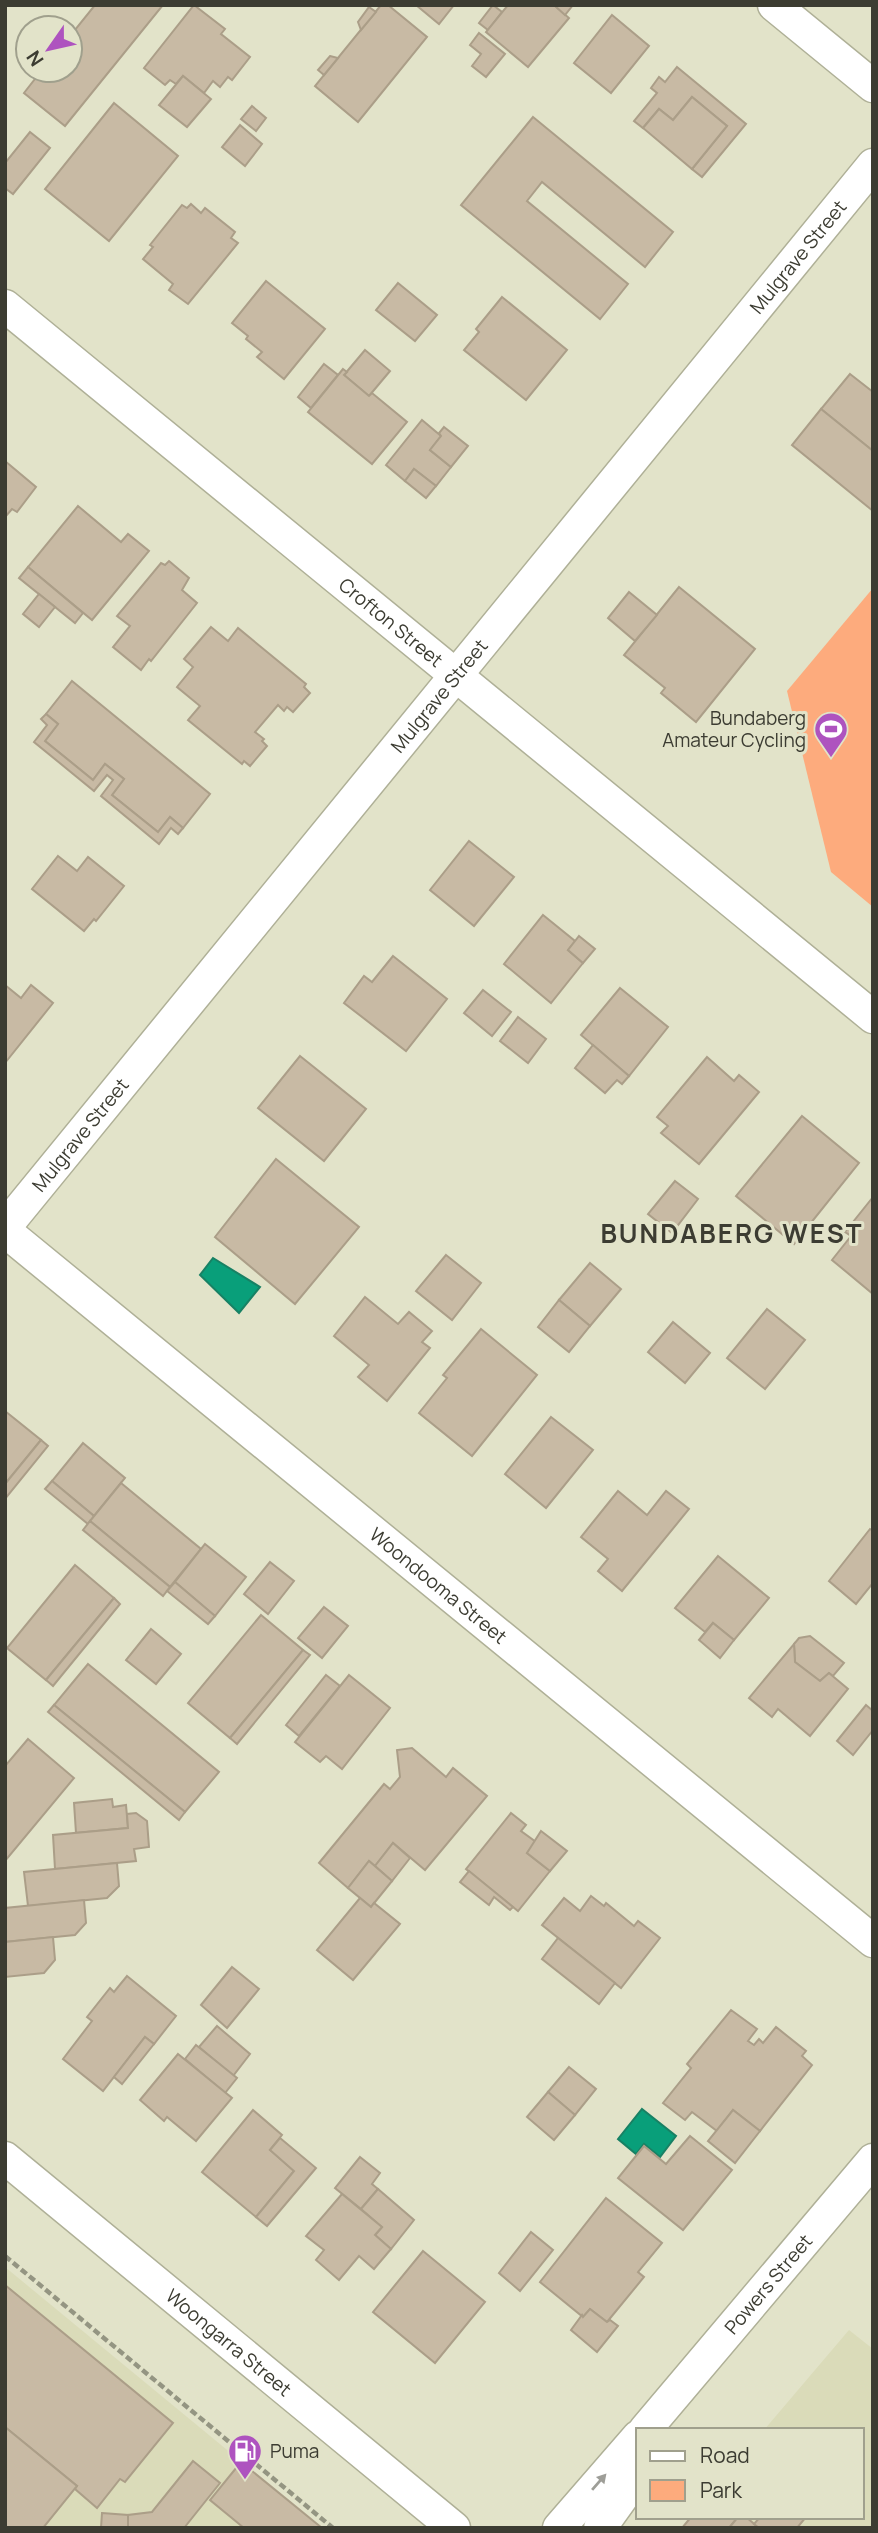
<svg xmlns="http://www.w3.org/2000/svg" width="878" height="2533" font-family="Manrope,sans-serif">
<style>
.built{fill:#dadbb9}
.green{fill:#fdab7d}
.water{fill:#099f7a;stroke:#188164;stroke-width:2}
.building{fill:#c8baa4;stroke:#ab9e88;stroke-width:2}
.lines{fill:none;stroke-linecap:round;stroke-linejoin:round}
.minor-casing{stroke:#afb097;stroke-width:35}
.path{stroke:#949582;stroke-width:4.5;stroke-dasharray:7 3.5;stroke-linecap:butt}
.minor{stroke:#fff;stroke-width:32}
.oneway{fill:#9e9e98}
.labels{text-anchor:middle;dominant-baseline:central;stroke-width:6;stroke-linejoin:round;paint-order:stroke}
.street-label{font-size:19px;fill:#3c3c32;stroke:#e2e3c9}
.poi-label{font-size:19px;fill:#3c3c32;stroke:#e2e3c9;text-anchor:end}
.district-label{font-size:26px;font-weight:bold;letter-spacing:2px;fill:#3c3c32;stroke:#e2e3c9}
</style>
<rect width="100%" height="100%" fill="#e2e3c9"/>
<g class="built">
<path d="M 5,2267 L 322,2528 L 5,2528 Z"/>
<path d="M 849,2330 L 873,2349 L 873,2528 L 681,2528 L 690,2517 L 862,2517 L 862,2430 L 764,2430 Z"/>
</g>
<path class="green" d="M 873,588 L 873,907 L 831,872 L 787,691 Z"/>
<g class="water">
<path d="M 213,1258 L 260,1287 L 239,1313 L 200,1275 Z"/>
<path d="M 642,2109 L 676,2136 L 660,2157 L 644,2144 L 636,2154 L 618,2139 Z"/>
</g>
<g class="building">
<path d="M 95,5 L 163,5 L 65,126 L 24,93 L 42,70 L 70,70 L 70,36 Z"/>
<path d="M 194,5 L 225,29 L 221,34 L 250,57 L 232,80 L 228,77 L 220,87 L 213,81 L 204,93 L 183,76 L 176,84 L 170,80 L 165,85 L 144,68 Z"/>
<path d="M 381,5 L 388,5 L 427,37 L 358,122 L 315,86 Z"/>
<path d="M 416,5 L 454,5 L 439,24 Z"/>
<path d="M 493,5 L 502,12 L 488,30 L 479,23 Z"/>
<path d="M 508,5 L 554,5 L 569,18 L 528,67 L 486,32 Z"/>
<path d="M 554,5 L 573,5 L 565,15 Z"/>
<path d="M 369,7 L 376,12 L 361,30 L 358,22 Z"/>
<path d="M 612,15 L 649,46 L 611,93 L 574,63 Z"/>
<path d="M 479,33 L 505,54 L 486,77 L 472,66 L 481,54 L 470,45 Z"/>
<path d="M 330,56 L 338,58 L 324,75 L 318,70 Z"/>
<path d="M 677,67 L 746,124 L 702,177 L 692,169 L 727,126 L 692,97 L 673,120 L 659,109 L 643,128 L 634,121 L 657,93 L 651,88 L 659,77 L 665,82 Z"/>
<path d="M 183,76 L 211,99 L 187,127 L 159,105 Z"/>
<path d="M 692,97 L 727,126 L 692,169 L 643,128 L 659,109 L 673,120 Z"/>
<path d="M 114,103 L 178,156 L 109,241 L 45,189 Z"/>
<path d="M 252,106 L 266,118 L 256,131 L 241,119 Z"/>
<path d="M 533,117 L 673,232 L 645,267 L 542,182 L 527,201 L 628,284 L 600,319 L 461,205 Z"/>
<path d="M 240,125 L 262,144 L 245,166 L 222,147 Z"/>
<path d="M 30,132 L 50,148 L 13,194 L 5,188 L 5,163 Z"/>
<path d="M 191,204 L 201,213 L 205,208 L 235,232 L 231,238 L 238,243 L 188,304 L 169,290 L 173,284 L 143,259 L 153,247 L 150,245 L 182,205 L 187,208 Z"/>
<path d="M 266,281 L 325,329 L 284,379 L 257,357 L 262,352 L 246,339 L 248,336 L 232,323 Z"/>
<path d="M 398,283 L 437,315 L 415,341 L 376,310 Z"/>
<path d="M 502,297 L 567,350 L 526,400 L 464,350 L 479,332 L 476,329 Z"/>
<path d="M 365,350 L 390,371 L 369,396 L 344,375 Z"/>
<path d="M 324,364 L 338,375 L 311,408 L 298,397 Z"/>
<path d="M 343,369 L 347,372 L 344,375 L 369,396 L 372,393 L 407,422 L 372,464 L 308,412 Z"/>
<path d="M 850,374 L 873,392 L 873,451 L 821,409 Z"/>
<path d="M 821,409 L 873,451 L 873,511 L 792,445 Z"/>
<path d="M 422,420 L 441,436 L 430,450 L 451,467 L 436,486 L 414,469 L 405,481 L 386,465 Z"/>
<path d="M 444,427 L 468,446 L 451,467 L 430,450 L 441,436 L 439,433 Z"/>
<path d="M 5,461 L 36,487 L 17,512 L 12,509 L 5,517 Z"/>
<path d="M 414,469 L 436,486 L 426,498 L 405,481 Z"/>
<path d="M 78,506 L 121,542 L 128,534 L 149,551 L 92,620 L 28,567 Z"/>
<path d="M 169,561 L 189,578 L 182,590 L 197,603 L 151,661 L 149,659 L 141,670 L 113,647 L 130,626 L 117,616 L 161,563 L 165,565 Z"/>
<path d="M 28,567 L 83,613 L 75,623 L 19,578 Z"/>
<path d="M 679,587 L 755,649 L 696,722 L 661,693 L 665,688 L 624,655 Z"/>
<path d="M 629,592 L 657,615 L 635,641 L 608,618 Z"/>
<path d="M 39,594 L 55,607 L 39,627 L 23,614 Z"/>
<path d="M 211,627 L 228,641 L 238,628 L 306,684 L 304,687 L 310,693 L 293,712 L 287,707 L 284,711 L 278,705 L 255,732 L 264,739 L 262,741 L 267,746 L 250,766 L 244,761 L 242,764 L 188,720 L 200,706 L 177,687 L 193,667 L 184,659 Z"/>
<path d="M 72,681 L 210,794 L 183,828 L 170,817 L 158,832 L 112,795 L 124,779 L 105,764 L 93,780 L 45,741 L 58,724 L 46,714 Z"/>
<path d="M 46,714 L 58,724 L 45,741 L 93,780 L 105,764 L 124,779 L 112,795 L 158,832 L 170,817 L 183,828 L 178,834 L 171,828 L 159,844 L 101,796 L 113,780 L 107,775 L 94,791 L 34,742 L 47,725 L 41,719 Z"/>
<path d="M 469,841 L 514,877 L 474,926 L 430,890 Z"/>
<path d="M 58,856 L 77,871 L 88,857 L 124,886 L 96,921 L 94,919 L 84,931 L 32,889 Z"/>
<path d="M 543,915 L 575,941 L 568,950 L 583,963 L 551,1003 L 504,964 Z"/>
<path d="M 579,936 L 595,949 L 583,963 L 568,950 Z"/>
<path d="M 393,956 L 447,999 L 406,1051 L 344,1003 L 364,976 L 372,982 Z"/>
<path d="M 5,985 L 21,998 L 31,985 L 53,1003 L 5,1063 Z"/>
<path d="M 620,988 L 668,1027 L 629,1076 L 581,1035 Z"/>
<path d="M 483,990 L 511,1012 L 492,1036 L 464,1013 Z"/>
<path d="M 518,1017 L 546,1039 L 528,1063 L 500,1041 Z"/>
<path d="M 593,1045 L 629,1076 L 622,1084 L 617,1080 L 605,1093 L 575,1068 Z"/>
<path d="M 300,1056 L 366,1109 L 324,1161 L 258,1108 Z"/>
<path d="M 707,1057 L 734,1081 L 739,1075 L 759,1092 L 699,1164 L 661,1133 L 668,1126 L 657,1117 Z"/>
<path d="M 802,1116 L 859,1163 L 794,1244 L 736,1196 Z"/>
<path d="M 276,1159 L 359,1227 L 295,1304 L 215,1237 Z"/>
<path d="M 675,1181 L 698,1199 L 672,1233 L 648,1214 Z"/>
<path d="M 873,1197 L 873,1294 L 832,1260 L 851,1236 L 845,1232 Z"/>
<path d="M 446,1255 L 481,1283 L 452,1320 L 416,1291 Z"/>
<path d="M 590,1263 L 621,1289 L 590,1326 L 559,1300 Z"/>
<path d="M 365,1297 L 398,1324 L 409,1312 L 432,1331 L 422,1342 L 430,1348 L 387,1401 L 358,1377 L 369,1365 L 334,1336 Z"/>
<path d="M 559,1300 L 590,1326 L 569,1352 L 538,1327 Z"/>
<path d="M 767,1309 L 805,1340 L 765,1389 L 727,1358 Z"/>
<path d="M 673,1322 L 710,1353 L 685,1383 L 648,1352 Z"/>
<path d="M 481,1329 L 537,1375 L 472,1456 L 419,1413 L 447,1378 L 443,1375 Z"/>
<path d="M 5,1411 L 41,1440 L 5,1484 Z"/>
<path d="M 551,1417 L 593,1450 L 546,1508 L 505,1474 Z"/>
<path d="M 41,1440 L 48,1446 L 5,1499 L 5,1484 Z"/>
<path d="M 83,1443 L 125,1478 L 94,1516 L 52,1481 Z"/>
<path d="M 52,1481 L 94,1516 L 88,1524 L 45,1489 Z"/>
<path d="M 121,1483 L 201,1549 L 170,1587 L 90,1521 Z"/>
<path d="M 618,1491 L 647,1515 L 666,1491 L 689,1509 L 622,1591 L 598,1571 L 608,1559 L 581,1537 Z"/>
<path d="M 90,1521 L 170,1587 L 163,1596 L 83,1530 Z"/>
<path d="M 870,1529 L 873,1531 L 873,1583 L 856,1604 L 829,1581 Z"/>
<path d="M 205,1544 L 246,1577 L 215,1616 L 175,1582 Z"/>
<path d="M 718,1556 L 769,1598 L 734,1640 L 713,1623 L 705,1632 L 675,1608 Z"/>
<path d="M 270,1562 L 294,1581 L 268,1614 L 244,1594 Z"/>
<path d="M 75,1565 L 114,1598 L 46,1680 L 7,1648 Z"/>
<path d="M 175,1582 L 215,1616 L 208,1624 L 167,1591 Z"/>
<path d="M 114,1598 L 120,1604 L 53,1686 L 46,1680 Z"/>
<path d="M 324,1607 L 348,1626 L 322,1658 L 298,1638 Z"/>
<path d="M 261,1615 L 303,1650 L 230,1738 L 188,1703 Z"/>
<path d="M 713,1623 L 734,1640 L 720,1658 L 699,1640 Z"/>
<path d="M 151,1629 L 181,1654 L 156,1684 L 126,1660 Z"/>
<path d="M 810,1636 L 844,1663 L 833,1676 L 829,1673 L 820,1681 L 795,1662 L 794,1644 L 799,1638 Z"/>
<path d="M 794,1644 L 795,1662 L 820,1681 L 829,1673 L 848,1689 L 810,1736 L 778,1709 L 772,1717 L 749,1698 Z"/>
<path d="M 303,1650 L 310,1655 L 237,1744 L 230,1738 Z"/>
<path d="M 88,1664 L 219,1772 L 185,1812 L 54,1705 Z"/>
<path d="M 326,1675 L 340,1686 L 299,1736 L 286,1725 Z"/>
<path d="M 349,1675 L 390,1708 L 342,1769 L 326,1756 L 320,1762 L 295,1742 Z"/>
<path d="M 54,1705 L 185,1812 L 179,1820 L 48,1712 Z"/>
<path d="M 866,1705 L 873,1711 L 873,1730 L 853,1755 L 837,1741 Z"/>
<path d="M 28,1739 L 74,1778 L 5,1861 L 5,1766 Z"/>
<path d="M 412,1748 L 446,1777 L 453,1768 L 487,1796 L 425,1870 L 393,1843 L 375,1866 L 369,1861 L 348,1888 L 319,1863 L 384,1784 L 390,1789 L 400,1777 L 397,1750 Z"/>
<path d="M 112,1799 L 113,1807 L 126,1805 L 128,1828 L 76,1833 L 74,1803 Z"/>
<path d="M 136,1813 L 147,1821 L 149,1847 L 134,1849 L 136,1861 L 55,1869 L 53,1835 L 128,1828 L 127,1814 Z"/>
<path d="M 511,1813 L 526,1825 L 521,1831 L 536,1842 L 527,1853 L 550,1871 L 518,1911 L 466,1869 Z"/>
<path d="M 541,1831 L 567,1851 L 550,1871 L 527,1853 Z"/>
<path d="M 393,1843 L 410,1858 L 392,1881 L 375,1866 Z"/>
<path d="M 369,1861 L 392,1881 L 371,1907 L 348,1888 Z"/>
<path d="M 117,1863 L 119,1886 L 107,1898 L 28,1906 L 24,1872 Z"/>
<path d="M 469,1871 L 513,1907 L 510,1910 L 494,1897 L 489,1905 L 460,1882 Z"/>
<path d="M 591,1896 L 604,1906 L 606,1903 L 634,1926 L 638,1921 L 660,1938 L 621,1988 L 542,1925 L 564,1898 L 580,1911 Z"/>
<path d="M 360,1898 L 371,1907 L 374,1903 L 400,1924 L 353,1980 L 317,1950 Z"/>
<path d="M 84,1900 L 86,1923 L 75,1935 L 5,1942 L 5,1908 Z"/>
<path d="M 53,1937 L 55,1960 L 44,1973 L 5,1977 L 5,1942 Z"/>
<path d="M 558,1938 L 615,1983 L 599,2004 L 542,1959 Z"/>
<path d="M 232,1967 L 259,1989 L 227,2028 L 201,2005 Z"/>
<path d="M 127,1976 L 176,2016 L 154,2044 L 145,2037 L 103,2091 L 63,2059 L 92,2021 L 87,2017 L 110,1988 L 114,1992 Z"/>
<path d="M 731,2010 L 757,2029 L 748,2041 L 754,2045 L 759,2039 L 763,2043 L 776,2027 L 806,2051 L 802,2056 L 812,2065 L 760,2131 L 733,2110 L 717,2131 L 692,2112 L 685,2120 L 663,2103 L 691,2068 L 687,2064 Z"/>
<path d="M 217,2026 L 250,2054 L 233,2076 L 199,2047 Z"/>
<path d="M 145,2037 L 154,2044 L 122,2084 L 114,2077 Z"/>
<path d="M 196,2045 L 237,2078 L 225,2093 L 185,2059 Z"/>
<path d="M 178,2054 L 232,2098 L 196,2141 L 167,2117 L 164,2121 L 140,2100 Z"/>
<path d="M 569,2067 L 596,2089 L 575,2115 L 548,2092 Z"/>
<path d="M 548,2092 L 575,2115 L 554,2140 L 527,2117 Z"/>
<path d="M 253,2110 L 282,2135 L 270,2150 L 294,2171 L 256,2217 L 202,2172 Z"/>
<path d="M 733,2110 L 760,2131 L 735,2163 L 708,2141 Z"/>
<path d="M 690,2136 L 732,2170 L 683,2230 L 618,2178 L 644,2146 L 666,2164 Z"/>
<path d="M 280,2138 L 316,2168 L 267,2226 L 256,2217 L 294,2171 L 270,2150 Z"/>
<path d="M 360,2157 L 380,2173 L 372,2184 L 378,2189 L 361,2209 L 335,2188 Z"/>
<path d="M 378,2189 L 414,2220 L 391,2249 L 375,2235 L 382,2227 L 361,2209 Z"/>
<path d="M 342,2194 L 382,2227 L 375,2235 L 391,2249 L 374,2269 L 359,2256 L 339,2280 L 316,2260 L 324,2250 L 306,2236 Z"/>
<path d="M 606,2198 L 662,2243 L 638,2272 L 644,2277 L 607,2322 L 590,2309 L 583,2317 L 540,2282 Z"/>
<path d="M 531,2232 L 553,2250 L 520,2291 L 499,2273 Z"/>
<path d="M 423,2251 L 485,2302 L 435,2363 L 373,2312 Z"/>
<path d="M 5,2285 L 173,2423 L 125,2482 L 120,2479 L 97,2508 L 75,2489 L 77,2486 L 5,2427 Z"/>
<path d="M 590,2309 L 607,2322 L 610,2320 L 618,2326 L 597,2352 L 571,2330 L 582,2315 L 583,2317 Z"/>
<path d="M 5,2427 L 77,2486 L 43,2528 L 5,2528 Z"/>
<path d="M 193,2461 L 220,2483 L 184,2528 L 128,2528 L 128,2515 L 152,2512 Z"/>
<path d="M 241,2462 L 322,2528 L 244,2528 L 210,2500 Z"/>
<path d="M 102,2513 L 128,2515 L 128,2528 L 101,2528 Z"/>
<path d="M 691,2517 L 738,2517 L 729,2528 L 682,2528 Z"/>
<path d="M 738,2517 L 746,2517 L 759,2528 L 729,2528 Z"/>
<path d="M 760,2517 L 806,2517 L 797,2528 L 759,2528 L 754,2524 Z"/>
</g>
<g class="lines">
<g class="minor-casing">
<g id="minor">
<path d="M 774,5 L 873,86"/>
<path id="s1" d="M 5,306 L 873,1017"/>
<path id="s2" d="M 5,1227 L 873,165"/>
<path id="s3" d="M 5,1231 L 873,1941"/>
<path id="s4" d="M 5,2158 L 454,2528"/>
<path id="s5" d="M 645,2430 L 873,2160"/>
<path d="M 559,2528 L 638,2437"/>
<path d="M 600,2528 L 638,2475"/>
</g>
</g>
<path class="path" d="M 5,2256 L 333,2528"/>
<use href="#minor" class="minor"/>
</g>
<defs><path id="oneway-solid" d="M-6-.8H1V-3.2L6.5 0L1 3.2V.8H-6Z" transform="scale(1.75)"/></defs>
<use class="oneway" href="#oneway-solid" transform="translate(599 2482) rotate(-49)"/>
<defs>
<g id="stadium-pin" transform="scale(1.75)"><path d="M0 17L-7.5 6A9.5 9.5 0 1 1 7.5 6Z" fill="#ae53bf" stroke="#e2e3c9"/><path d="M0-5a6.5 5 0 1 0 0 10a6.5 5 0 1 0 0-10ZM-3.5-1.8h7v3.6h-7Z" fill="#fff"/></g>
<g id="fuel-pin" transform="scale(1.75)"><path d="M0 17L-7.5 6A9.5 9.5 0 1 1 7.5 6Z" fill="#ae53bf" stroke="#e2e3c9"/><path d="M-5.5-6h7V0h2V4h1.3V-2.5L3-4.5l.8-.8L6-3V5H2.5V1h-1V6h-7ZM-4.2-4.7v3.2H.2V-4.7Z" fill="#fff"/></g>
</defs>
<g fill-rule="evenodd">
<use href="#stadium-pin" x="831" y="729"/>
<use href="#fuel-pin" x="245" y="2451"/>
</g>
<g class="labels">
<g class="street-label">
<text stroke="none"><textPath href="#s2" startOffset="1253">Mulgrave Street</textPath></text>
<text stroke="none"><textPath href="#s1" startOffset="499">Crofton Street</textPath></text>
<text stroke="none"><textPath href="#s2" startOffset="686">Mulgrave Street</textPath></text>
<text stroke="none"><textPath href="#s2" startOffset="119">Mulgrave Street</textPath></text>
<text stroke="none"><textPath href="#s3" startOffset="560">Woondooma Street</textPath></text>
<text stroke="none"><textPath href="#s5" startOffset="191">Powers Street</textPath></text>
<text stroke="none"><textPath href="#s4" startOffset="290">Woongarra Street</textPath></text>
</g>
<g class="poi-label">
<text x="806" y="718">Bundaberg<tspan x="806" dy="22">Amateur Cycling</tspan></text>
<text x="270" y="2451" text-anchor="start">Puma</text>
</g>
<g class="district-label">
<text x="732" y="1233">BUNDABERG WEST</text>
</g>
</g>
<rect width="878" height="2533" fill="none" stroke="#3c3c32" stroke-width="14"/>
<rect x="636" y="2428" width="228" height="91" fill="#e2e3c9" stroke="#a0a08d" stroke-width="2"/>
<rect x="650" y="2451" width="35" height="10" fill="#ffffff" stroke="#a0a08d" stroke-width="2"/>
<text x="700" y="2463" font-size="21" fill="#3c3c32">Road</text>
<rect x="650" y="2480" width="35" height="21" fill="#fdab7d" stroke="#a0a08d" stroke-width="2"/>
<text x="700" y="2498" font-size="21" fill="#3c3c32">Park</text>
<g transform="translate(49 49) rotate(236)"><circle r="33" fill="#e2e3c9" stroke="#a0a08d" stroke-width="2"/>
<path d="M0-5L12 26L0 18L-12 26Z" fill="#ae53bf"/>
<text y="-10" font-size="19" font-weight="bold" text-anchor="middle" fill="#3c3c32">N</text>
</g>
</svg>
